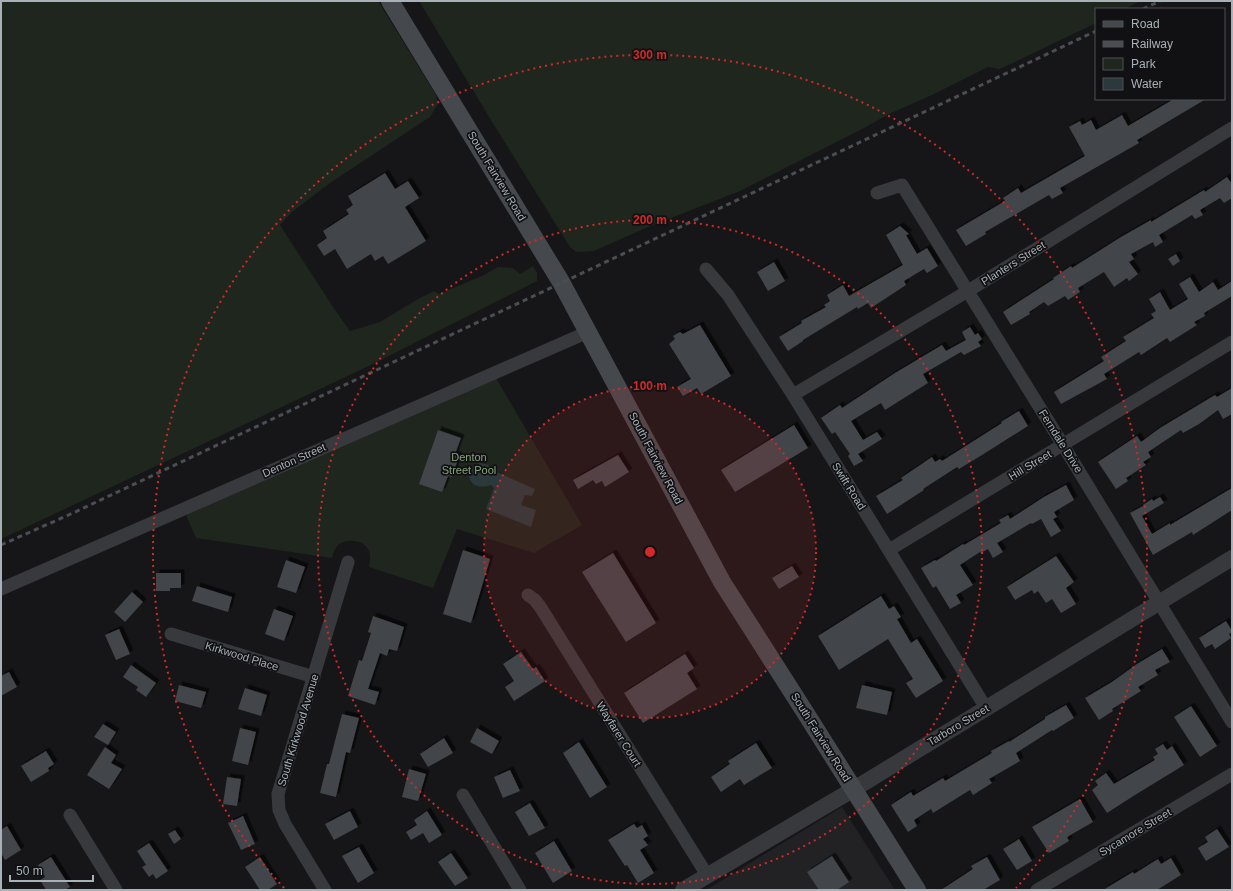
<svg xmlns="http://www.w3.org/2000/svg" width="1233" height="891" font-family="Helvetica,sans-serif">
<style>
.built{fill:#222225}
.green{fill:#1e261e}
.water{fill:#2c393c}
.building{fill:#424448;filter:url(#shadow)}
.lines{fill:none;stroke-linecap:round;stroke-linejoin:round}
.minor{stroke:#37393d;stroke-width:13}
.tertiary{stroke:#37393d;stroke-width:16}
.secondary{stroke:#45494d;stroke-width:18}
.rail{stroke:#4a4e52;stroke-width:3;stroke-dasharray:5 4;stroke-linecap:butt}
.ring{fill:none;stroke:#d62828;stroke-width:2;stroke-dasharray:2 4}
.labels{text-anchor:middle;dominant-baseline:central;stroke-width:3.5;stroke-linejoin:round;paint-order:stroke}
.street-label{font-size:11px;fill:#a8b1b8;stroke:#111113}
.park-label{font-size:11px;fill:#85a37e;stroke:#111113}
.centre{fill:#d62828;stroke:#111113;stroke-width:2}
.ring-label{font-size:12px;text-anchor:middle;font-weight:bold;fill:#d62828;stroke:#111113;stroke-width:3.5;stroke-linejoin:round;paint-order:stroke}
</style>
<defs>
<filter id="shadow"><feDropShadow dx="3.5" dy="-3.5" stdDeviation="0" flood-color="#0009"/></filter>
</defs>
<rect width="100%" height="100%" fill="#161618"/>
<path class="built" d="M 842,807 L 895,890 L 706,890 Z"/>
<g class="green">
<path d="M 1,1 L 378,1 L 436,95 L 438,104 L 430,117 L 330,183 L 292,212 L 280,225 L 335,310 L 350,331 L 380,322 L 418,299 L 434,291 L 439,294 L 484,275 L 498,267 L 513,268 L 520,274 L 533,266 L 537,273 L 537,281 L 371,365 L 1,539 Z"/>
<path d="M 419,1 L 1141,1 L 1124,9 L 1096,9 L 1096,23 L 1013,63 L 999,69 L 988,67 L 932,95 L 889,114 L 866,127 L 740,191 L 648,227 L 594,251 L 576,252 L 570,247 L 494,125 Z"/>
<path d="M 496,378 L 582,525 L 534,553 L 457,529 L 433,588 L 369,567 C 370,562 371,556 369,551 C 365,540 349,538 339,544 C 335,548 333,553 332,558 L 196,538 L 186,515 L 358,438 Z"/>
</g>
<path class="water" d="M 480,463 L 488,465 L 496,472 L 535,489 L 532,496 L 525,495 L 521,505 L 536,510 L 531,527 L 486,509 L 494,488 L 491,485 C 467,493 462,468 480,463 Z"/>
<g class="building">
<path d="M 1174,99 L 1206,99 L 1137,140 L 1139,143 L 1060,188 L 1063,193 L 1052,199 L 1049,195 L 985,232 L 986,234 L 966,246 L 956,230 L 1005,201 L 1003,198 L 1018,188 L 1021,193 L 1085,156 L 1069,127 L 1080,121 L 1082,125 L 1091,120 L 1096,130 L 1122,115 L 1128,126 Z"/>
<path d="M 385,173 L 395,189 L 408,181 L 419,198 L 405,207 L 426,241 L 388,264 L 383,256 L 375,261 L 371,254 L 347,269 L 335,249 L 324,256 L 317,245 L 327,238 L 323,231 L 349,214 L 346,210 L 353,205 L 348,196 Z"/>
<path d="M 1227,177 L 1232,184 L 1232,198 L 1224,203 L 1220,198 L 1200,210 L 1203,215 L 1195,219 L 1192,215 L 1159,235 L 1163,242 L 1155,247 L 1153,242 L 1131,254 L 1134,259 L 1129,262 L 1138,274 L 1129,281 L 1127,278 L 1114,287 L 1104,272 L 1078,288 L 1080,292 L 1068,300 L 1065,296 L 1048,306 L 1044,302 L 1029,312 L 1030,314 L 1011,325 L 1003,312 L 1054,279 L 1053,278 L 1071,266 L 1072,268 L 1121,237 L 1151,220 L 1151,222 L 1204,190 L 1205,192 Z"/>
<path d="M 900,226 L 909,234 L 906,235 L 917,254 L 927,248 L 938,266 L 927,273 L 924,269 L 904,281 L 906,285 L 871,308 L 868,303 L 858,309 L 857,307 L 803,340 L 803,341 L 788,351 L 779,337 L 802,323 L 801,321 L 826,307 L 824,305 L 830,301 L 827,295 L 843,285 L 849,296 L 903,265 L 886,235 Z"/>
<path d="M 1176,254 L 1180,261 L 1173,266 L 1168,259 Z"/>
<path d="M 774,262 L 785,281 L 768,291 L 757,272 Z"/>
<path d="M 1190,277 L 1199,292 L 1213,282 L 1218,290 L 1232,281 L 1232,296 L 1204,313 L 1205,316 L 1194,322 L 1197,325 L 1170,342 L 1167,338 L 1141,355 L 1139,352 L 1104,374 L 1107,379 L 1061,404 L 1054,392 L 1104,361 L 1101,357 L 1126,341 L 1123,337 L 1154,318 L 1151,314 L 1156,311 L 1149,299 L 1160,292 L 1170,310 L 1188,299 L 1179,284 Z"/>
<path d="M 700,325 L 731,376 L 701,394 L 697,388 L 683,396 L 677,387 L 691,379 L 669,344 L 675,339 L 673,336 L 680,332 L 683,334 Z"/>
<path d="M 970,327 L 975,335 L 978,333 L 982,339 L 978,342 L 981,346 L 964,355 L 961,352 L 923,374 L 928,383 L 885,410 L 881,403 L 851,421 L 863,440 L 877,432 L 882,439 L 858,454 L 863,461 L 854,466 L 848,456 L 850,454 L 835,432 L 832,434 L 821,418 L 840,405 L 842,408 L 895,373 L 942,345 L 946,351 L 966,340 L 962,332 Z"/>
<path d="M 1232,388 L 1232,414 L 1223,419 L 1218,410 L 1199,424 L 1183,433 L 1181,430 L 1148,452 L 1151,457 L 1143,462 L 1146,465 L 1126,478 L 1128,481 L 1116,489 L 1098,462 L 1137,436 L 1141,442 L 1160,428 L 1215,395 L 1217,397 Z"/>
<path d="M 1019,411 L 1028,426 L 982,455 L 959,469 L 957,467 L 923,489 L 924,490 L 887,514 L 876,496 L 903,480 L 901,478 L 932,457 L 935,462 L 940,459 L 942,461 L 1002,423 L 1001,422 Z"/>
<path d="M 794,425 L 808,448 L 735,492 L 721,470 Z"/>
<path d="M 438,430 L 461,438 L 455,454 L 459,456 L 452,477 L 448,476 L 442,492 L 419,484 Z"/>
<path d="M 618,455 L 629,472 L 605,487 L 602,481 L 596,484 L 593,480 L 578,489 L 573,480 Z"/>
<path d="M 1066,485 L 1074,500 L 1054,512 L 1057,517 L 1053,519 L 1061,531 L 1051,537 L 1041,519 L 1032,524 L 1031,523 L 997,543 L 1003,552 L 993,558 L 988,549 L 981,553 L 980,552 L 960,565 L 973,585 L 956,595 L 961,603 L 950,609 L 936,586 L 933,588 L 921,568 L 935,560 L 936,561 L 963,544 L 964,545 L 1001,523 L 999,520 L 1008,515 L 1010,519 L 1044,497 Z"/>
<path d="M 1232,488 L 1232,510 L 1193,535 L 1192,532 L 1153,555 L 1130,513 L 1143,506 L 1143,505 L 1152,499 L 1153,501 L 1160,497 L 1164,503 L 1142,516 L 1152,534 L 1170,523 L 1170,525 Z"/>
<path d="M 463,550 L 490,559 L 471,623 L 443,614 Z"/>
<path d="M 613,553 L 656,623 L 626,642 L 582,572 Z"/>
<path d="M 1056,556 L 1074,582 L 1066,588 L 1076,604 L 1061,613 L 1052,599 L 1046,603 L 1038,591 L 1034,594 L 1032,590 L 1015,600 L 1007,587 Z"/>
<path d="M 286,560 L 305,567 L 296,593 L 277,587 Z"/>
<path d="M 792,566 L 799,577 L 779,589 L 772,578 Z"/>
<path d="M 156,573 L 181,573 L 181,588 L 170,588 L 170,591 L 156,591 Z"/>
<path d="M 197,586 L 232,597 L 228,612 L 192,601 Z"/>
<path d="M 132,592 L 143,602 L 125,622 L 114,612 Z"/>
<path d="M 881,596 L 889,609 L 894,606 L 901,617 L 897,619 L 911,643 L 917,639 L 943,681 L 916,698 L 906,683 L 913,679 L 888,639 L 839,670 L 818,636 Z"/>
<path d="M 274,609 L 293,616 L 284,641 L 265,634 Z"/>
<path d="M 373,616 L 404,627 L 397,651 L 389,649 L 387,656 L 380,653 L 368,689 L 379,692 L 375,705 L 348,696 L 359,660 L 362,661 L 371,633 L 368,632 Z"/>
<path d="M 1226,621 L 1232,631 L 1232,632 L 1229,634 L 1231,638 L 1215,649 L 1212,644 L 1205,648 L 1199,638 Z"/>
<path d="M 119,629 L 130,654 L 116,660 L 105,635 Z"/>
<path d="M 1162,649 L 1170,662 L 1155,670 L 1158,675 L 1138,687 L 1141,691 L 1112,709 L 1113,711 L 1099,720 L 1085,698 L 1112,682 L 1137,664 Z"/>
<path d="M 521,652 L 533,669 L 536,667 L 545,681 L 514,701 L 505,687 L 514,681 L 503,664 Z"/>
<path d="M 685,654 L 694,668 L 687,673 L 697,689 L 643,723 L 624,693 Z"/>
<path d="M 131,665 L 156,683 L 146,697 L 136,690 L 138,687 L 123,677 Z"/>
<path d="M 9,672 L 17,687 L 1,696 L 1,676 Z"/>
<path d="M 179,685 L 206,692 L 201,708 L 175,701 Z"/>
<path d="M 862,685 L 892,692 L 887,715 L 856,708 Z"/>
<path d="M 245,688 L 267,695 L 261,716 L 238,709 Z"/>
<path d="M 1066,705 L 1074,718 L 1053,731 L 1052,730 L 1016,753 L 1020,761 L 989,779 L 992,783 L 973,795 L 970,790 L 933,813 L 931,809 L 914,820 L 917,826 L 908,832 L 891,805 L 911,792 L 913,796 L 943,778 L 945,781 L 992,753 L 991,751 L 1009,741 L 1009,742 L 1045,719 L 1045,717 Z"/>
<path d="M 1191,706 L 1217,746 L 1200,757 L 1174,717 Z"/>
<path d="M 342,714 L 359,718 L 350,753 L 346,752 L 336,797 L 320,793 L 327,764 L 329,764 Z"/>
<path d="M 103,724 L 116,732 L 108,745 L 94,737 Z"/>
<path d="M 240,728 L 256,732 L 248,765 L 232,761 Z"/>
<path d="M 477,728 L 499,741 L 492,754 L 470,742 Z"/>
<path d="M 444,738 L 453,753 L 428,767 L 420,754 Z"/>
<path d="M 579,742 L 607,787 L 590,798 L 563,753 Z"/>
<path d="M 756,743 L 772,768 L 744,785 L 740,779 L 721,792 L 711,777 L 730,764 L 728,761 Z"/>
<path d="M 1163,744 L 1167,750 L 1172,746 L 1184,765 L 1135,795 L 1107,813 L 1092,790 L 1098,785 L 1095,781 L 1106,773 L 1114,784 L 1155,760 L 1153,757 L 1158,754 L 1155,749 Z"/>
<path d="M 105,747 L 116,755 L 111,763 L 122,769 L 109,789 L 87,775 Z"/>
<path d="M 46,751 L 54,764 L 48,768 L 49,771 L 31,782 L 21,766 Z"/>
<path d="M 409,769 L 426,774 L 418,801 L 402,797 Z"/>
<path d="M 510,770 L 520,791 L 503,798 L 494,777 Z"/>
<path d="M 227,777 L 241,779 L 237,806 L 223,804 Z"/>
<path d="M 1080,799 L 1093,822 L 1067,837 L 1069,841 L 1049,853 L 1032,827 Z"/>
<path d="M 530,803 L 545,828 L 529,836 L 515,812 Z"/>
<path d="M 350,811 L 358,827 L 334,840 L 325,824 Z"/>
<path d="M 427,811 L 442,835 L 429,843 L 423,833 L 411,840 L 406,832 L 417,825 L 414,820 Z"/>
<path d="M 243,816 L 255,844 L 241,850 L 228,823 Z"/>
<path d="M 634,824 L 637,828 L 642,825 L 648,836 L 643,839 L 648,845 L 640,850 L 654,873 L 638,883 L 627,865 L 625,866 L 608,840 Z"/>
<path d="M 7,826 L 21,850 L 5,860 L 1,853 L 1,830 Z"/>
<path d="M 1217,829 L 1229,847 L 1206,861 L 1198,848 L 1208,842 L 1205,837 Z"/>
<path d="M 175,830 L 181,839 L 174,844 L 168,834 Z"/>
<path d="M 1019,839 L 1032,861 L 1017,870 L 1003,849 Z"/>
<path d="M 554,841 L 572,871 L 553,883 L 535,853 Z"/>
<path d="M 149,843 L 168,871 L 156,879 L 153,874 L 149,877 L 142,867 L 146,865 L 137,851 Z"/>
<path d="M 359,847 L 374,873 L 358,883 L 342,856 Z"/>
<path d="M 451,853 L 468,878 L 455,886 L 438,862 Z"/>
<path d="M 832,856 L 849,882 L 837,890 L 819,890 L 807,872 Z"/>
<path d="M 51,857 L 70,887 L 65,890 L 46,890 L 40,880 L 45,877 L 38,865 Z"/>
<path d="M 260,857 L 277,884 L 268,890 L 260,890 L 245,867 Z"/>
<path d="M 987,857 L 1000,880 L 983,890 L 941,890 L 973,869 L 971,866 Z"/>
<path d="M 1171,858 L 1181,875 L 1157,890 L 1103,890 L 1133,872 L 1134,874 L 1158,859 L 1161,864 Z"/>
</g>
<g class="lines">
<g class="minor">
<path d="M 877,193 L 902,185 L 1063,445 L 1232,722"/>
<path d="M 706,269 L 728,295 L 793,395 L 986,708"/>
<path d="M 793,395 L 968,291 L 1232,128"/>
<path d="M 889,550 L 1232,342"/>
<path d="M 1,589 L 588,332"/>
<path d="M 528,595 L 535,600 L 541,608 L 707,875"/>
<path d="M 171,634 L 314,677"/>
<path d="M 463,795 L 520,890"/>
<path d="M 70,815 L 116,890"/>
<path d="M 325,890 L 285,824 L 279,810 L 278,794 L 348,562"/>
<path d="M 1037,890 L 1232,774"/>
</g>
<path class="tertiary" d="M 683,890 L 854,789 L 1232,558"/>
<path class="secondary" d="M 390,1 L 561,282 L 722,582 L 803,709 L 917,890"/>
<g class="rail">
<path d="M 1143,9 L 1160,1"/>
<path d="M 1,545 L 73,513 L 1096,31"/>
</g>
</g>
<circle cx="650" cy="552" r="166" fill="#d62828" fill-opacity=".12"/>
<g class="ring">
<circle cx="650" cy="552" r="166"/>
<circle cx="650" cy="552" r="332"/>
<path d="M284 888A497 497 0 1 1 1016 888"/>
</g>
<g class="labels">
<g class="street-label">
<text transform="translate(497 176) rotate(59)">South Fairview Road</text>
<text transform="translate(1013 263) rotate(-32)">Planters Street</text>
<text transform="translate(1061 441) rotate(58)">Ferndale Drive</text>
<text transform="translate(656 458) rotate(62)">South Fairview Road</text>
<text transform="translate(294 460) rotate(-24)">Denton Street</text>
<text transform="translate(1030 465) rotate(-31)">Hill Street</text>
<text transform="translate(849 486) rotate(58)">Swift Road</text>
<text transform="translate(242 656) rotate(17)">Kirkwood Place</text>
<text transform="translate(958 725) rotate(-31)">Tarboro Street</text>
<text transform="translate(298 730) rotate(-73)">South Kirkwood Avenue</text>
<text transform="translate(619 734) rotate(58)">Wayfarer Court</text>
<text transform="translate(821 737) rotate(58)">South Fairview Road</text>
<text transform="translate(1135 832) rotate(-31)">Sycamore Street</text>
</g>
<g class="park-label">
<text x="469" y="457">Denton<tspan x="469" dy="13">Street Pool</tspan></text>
</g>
</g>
<circle cx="650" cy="552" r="6" class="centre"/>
<g class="ring-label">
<text x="650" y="59">300 m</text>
<text x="650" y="224">200 m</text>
<text x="650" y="390">100 m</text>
</g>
<rect width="1233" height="891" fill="none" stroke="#a8b1b8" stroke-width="4"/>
<rect x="1095" y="8" width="130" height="92" fill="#111113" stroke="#4d5155"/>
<rect x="1103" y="21" width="20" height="6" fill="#45494d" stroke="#4d5155"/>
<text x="1131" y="28" font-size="12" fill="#a8b1b8">Road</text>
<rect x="1103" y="41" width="20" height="6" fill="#4a4e52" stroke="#4d5155"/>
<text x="1131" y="48" font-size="12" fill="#a8b1b8">Railway</text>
<rect x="1103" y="58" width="20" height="12" fill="#1e261e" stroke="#4d5155"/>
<text x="1131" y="68" font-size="12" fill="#a8b1b8">Park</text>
<rect x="1103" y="78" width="20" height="12" fill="#2c393c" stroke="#4d5155"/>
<text x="1131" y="88" font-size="12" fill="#a8b1b8">Water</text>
<path d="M10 875v6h83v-6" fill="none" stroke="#a8b1b8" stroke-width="2"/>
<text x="16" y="875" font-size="12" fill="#a8b1b8" stroke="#111113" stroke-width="3" paint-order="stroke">50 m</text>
</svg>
